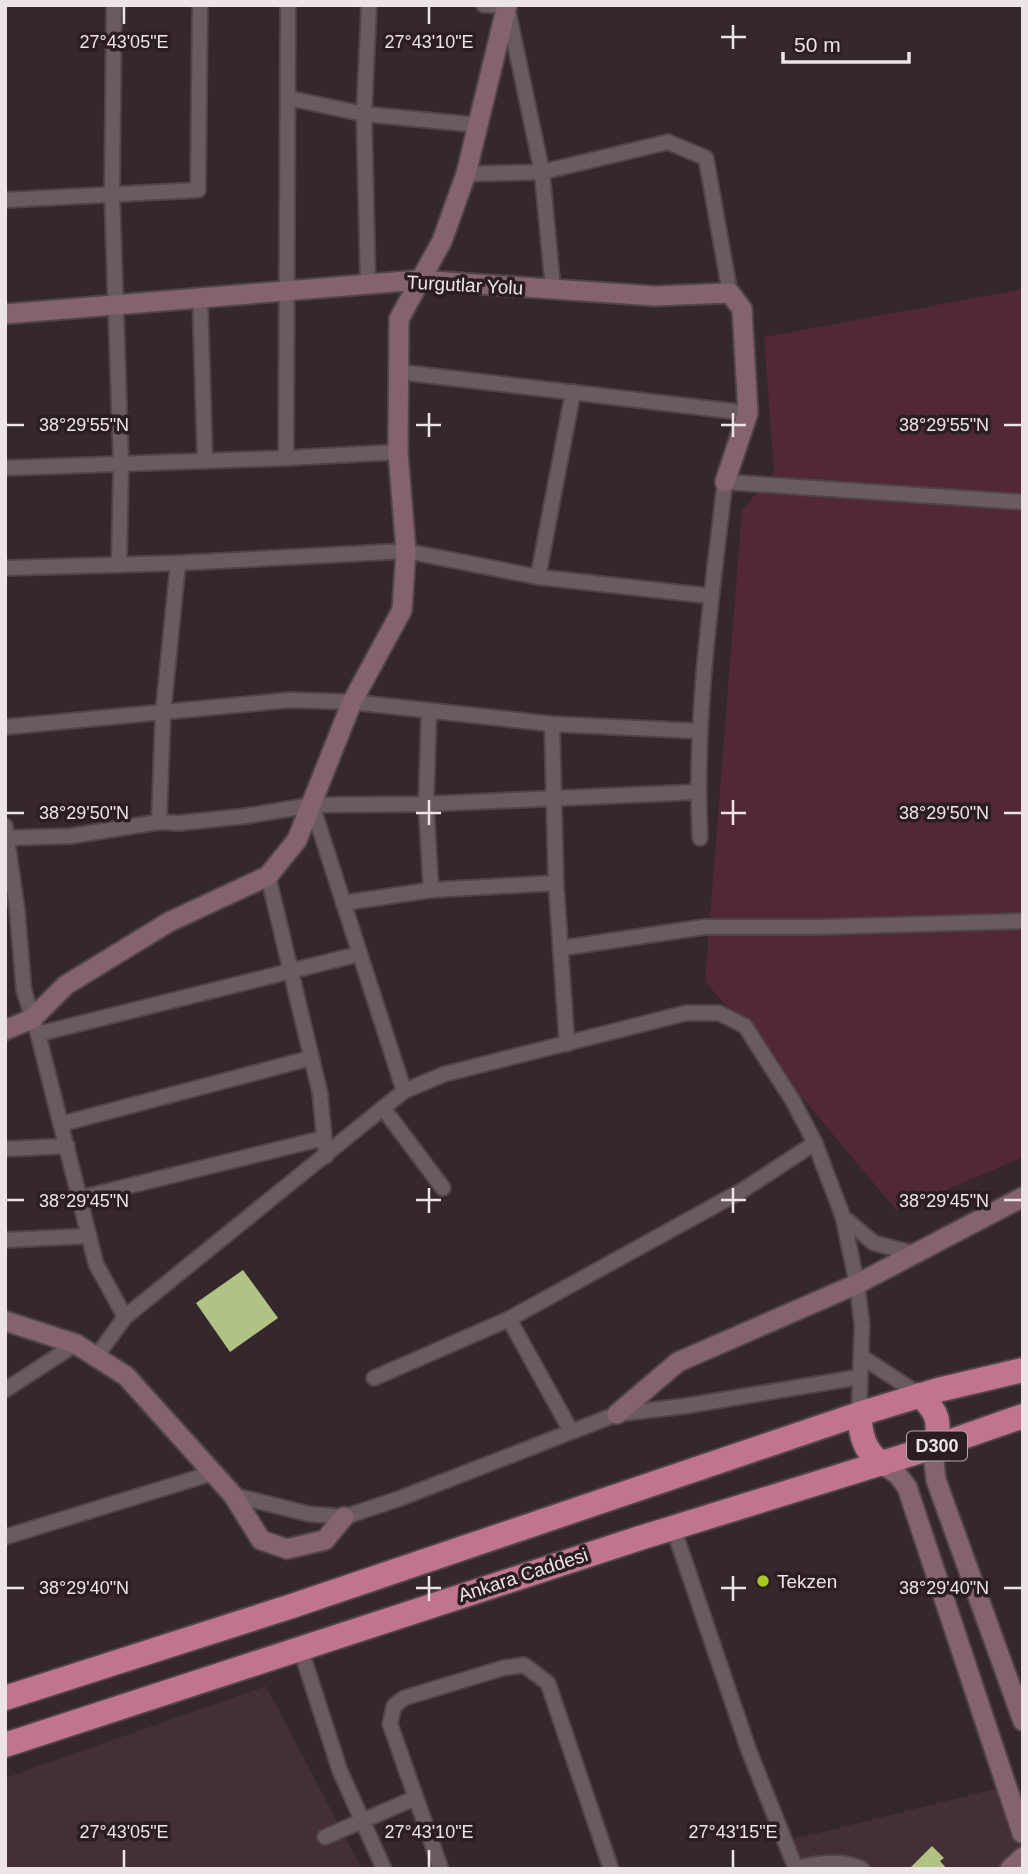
<svg xmlns="http://www.w3.org/2000/svg" width="1028" height="1874" font-family="Arial,sans-serif">
<style>
.built{fill:#432f35}
.green{fill:#522737}
.building{fill:#b0c385}
.lines{fill:none;stroke-linecap:round;stroke-linejoin:round}
.street-casing{stroke:#4f4447;stroke-width:18}
.secondary-casing{stroke:#4f4447;stroke-width:23}
.highway-casing{stroke:#4f4447;stroke-width:28}
.street{stroke:#6a5b60;stroke-width:14}
.secondary{stroke:#84626e;stroke-width:19}
.highway{stroke:#c1748e;stroke-width:24}
.ticks{fill:none;stroke:#ede4e7;stroke-width:2.5}
.poi-dot{fill:#a5c823;stroke:#2b1e22;stroke-width:2.5}
.labels{text-anchor:middle;dominant-baseline:central;stroke-width:7;stroke-linejoin:round;paint-order:stroke}
.shield{fill:#2b1e22;stroke:#b3a9ac;stroke-width:2}
.shield-label{font-size:18px;font-weight:bold;fill:#ede4e7}
.street-label{font-size:19px;fill:#ede4e7;stroke:#2b1e22}
.poi-label{font-size:19px;fill:#ede4e7;stroke:#2b1e22;text-anchor:start}
.ticks-label{font-size:18px;text-anchor:middle;fill:#ede4e7;stroke:#2b1e22;stroke-width:7;stroke-linejoin:round;paint-order:stroke}
</style>
<rect width="100%" height="100%" fill="#35282c"/>
<g class="built">
<path d="M 266,1686 L 362,1869 L 5,1869 L 5,1778 Z"/>
<path d="M 1007,1786 L 1022,1833 L 1023,1851 L 1010,1869 L 796,1868 L 786,1841 Z"/>
</g>
<path class="green" d="M 1023,289 L 1023,1157 L 897,1211 L 705,981 L 742,510 L 774,472 L 764,337 Z"/>
<g class="building">
<path d="M 243,1270 L 278,1318 L 230,1352 L 196,1303 Z"/>
<path d="M 932,1846 L 944,1858 L 940,1861 L 947,1869 L 909,1869 Z"/>
</g>
<g class="lines">
<g class="street-casing">
<g id="street">
<path d="M 114,5 L 112,194 L 121,464 L 119,565"/>
<path d="M 484,5 L 507,6 L 542,172 L 553,289"/>
<path d="M 288,98 L 364,114 L 478,125"/>
<path d="M 466,174 L 542,172 L 668,142 L 706,158 L 730,293"/>
<path d="M 5,200 L 198,190 L 200,5"/>
<path d="M 368,284 L 364,114 L 369,5"/>
<path d="M 200,298 L 205,461"/>
<path d="M 399,372 L 748,413"/>
<path d="M 286,458 L 288,5"/>
<path d="M 5,468 L 286,458 L 398,452"/>
<path d="M 5,568 L 178,563 L 406,551 L 538,577 L 711,596"/>
<path d="M 538,577 L 573,392"/>
<path d="M 429,711 L 426,804 L 431,890"/>
<path d="M 552,724 L 556,883 L 567,1044"/>
<path d="M 5,727 L 290,700 L 352,702 L 552,724 L 699,731"/>
<path d="M 312,805 L 426,804 L 697,792"/>
<path d="M 159,822 L 163,713 L 178,563"/>
<path d="M 5,826 L 17,909 L 24,991 L 38,1034 L 96,1264 L 125,1317"/>
<path d="M 5,838 L 71,836 L 159,822 L 179,823 L 246,816 L 312,805 L 404,1091"/>
<path d="M 700,838 C 694,719 711,600 725,482 L 1023,502"/>
<path d="M 268,876 L 320,1093 L 326,1156"/>
<path d="M 343,903 L 431,890 L 556,883"/>
<path d="M 562,948 L 704,927 L 819,927 L 1023,921"/>
<path d="M 38,1034 L 359,954"/>
<path d="M 383,1108 L 443,1188"/>
<path d="M 61,1124 L 311,1058"/>
<path d="M 5,1149 L 67,1146"/>
<path d="M 80,1198 L 324,1138"/>
<path d="M 843,1217 L 874,1243 L 912,1253"/>
<path d="M 5,1240 L 89,1236"/>
<path d="M 509,1319 L 571,1431"/>
<path d="M 96,1357 L 125,1317 L 404,1091 L 445,1074 L 686,1013 L 719,1013 L 745,1026 L 793,1101 L 815,1143 L 843,1217 L 857,1284 L 862,1325 L 859,1414"/>
<path d="M 862,1357 L 920,1395"/>
<path d="M 374,1378 L 509,1319 L 743,1190 L 815,1143"/>
<path d="M 5,1390 L 76,1344"/>
<path d="M 233,1495 L 309,1514 L 344,1517 L 401,1498 L 617,1414 L 685,1406 L 860,1377"/>
<path d="M 673,1527 L 749,1751 L 796,1869"/>
<path d="M 5,1537 L 213,1473"/>
<path d="M 300,1647 L 340,1771 L 384,1869"/>
<path d="M 325,1837 L 415,1798"/>
<path d="M 796,1868 C 817,1863 842,1859 862,1869"/>
<path d="M 441,1869 L 390,1724 L 394,1706 L 404,1698 L 503,1668 L 524,1665 L 548,1683 L 611,1869"/>
</g>
</g>
<g class="secondary-casing">
<g id="secondary">
<path d="M 5,314 L 419,280 L 655,296 L 730,293 L 742,309 L 748,413 L 725,482"/>
<path d="M 5,1030 L 32,1019 L 66,985 L 169,922 L 268,876 L 297,840 L 352,702 L 402,610 L 406,551 L 398,452 L 399,319 L 442,241 L 466,174 L 507,5"/>
<path d="M 5,1321 L 76,1344 L 126,1376 L 233,1495 L 261,1540 L 287,1549 L 325,1540 L 344,1517"/>
<path d="M 617,1414 L 678,1362 L 857,1284 L 1023,1197"/>
<path d="M 937,1446 L 934,1462 L 936,1480 L 1023,1721"/>
<path d="M 882,1464 L 897,1474 L 907,1487 L 1022,1833"/>
<path d="M 1010,1869 L 1023,1857"/>
</g>
</g>
<g class="highway-casing">
<g id="highway">
<path d="M 937,1446 L 1023,1416"/>
<path d="M 882,1464 C 864,1451 861,1436 859,1414 L 938,1390 L 1023,1370"/>
<path d="M 5,1698 L 292,1606 L 859,1414"/>
<path d="M 5,1745 L 640,1538 L 937,1446 C 939,1421 939,1413 920,1395"/>
</g>
</g>
<use href="#street" class="street"/>
<use href="#secondary" class="secondary"/>
<use href="#highway" class="highway"/>
</g>
<path class="ticks" d="M 124,7 L 124,24M 429,7 L 429,24M 733,25 L 733,49M 721,37 L 746,37M 429,413 L 429,437M 733,413 L 733,437M 7,425 L 24,425M 416,425 L 441,425M 721,425 L 746,425M 1004,425 L 1021,425M 429,800 L 429,825M 733,800 L 733,825M 7,813 L 24,813M 416,813 L 441,813M 721,813 L 746,813M 1004,813 L 1021,813M 429,1188 L 429,1213M 733,1188 L 733,1213M 7,1200 L 24,1200M 416,1200 L 441,1200M 721,1200 L 746,1200M 1004,1200 L 1021,1200M 429,1576 L 429,1601M 733,1576 L 733,1601M 7,1588 L 24,1588M 416,1588 L 441,1588M 721,1588 L 746,1588M 1004,1588 L 1021,1588M 124,1850 L 124,1867M 429,1850 L 429,1867M 733,1850 L 733,1867"/>
<circle class="poi-dot" cx="763" cy="1581" r="7"/>
<g class="labels">
<rect class="shield" x="907" y="1431.5" width="60" height="29" rx="5"/>
<g class="shield-label">
<text x="937" y="1446">D300</text>
</g>
<g class="street-label">
<text transform="translate(465 285) rotate(3)">Turgutlar Yolu</text>
<text transform="translate(523 1575) rotate(-18)">Ankara Caddesi</text>
</g>
<g class="poi-label">
<text x="777" y="1581">Tekzen</text>
</g>
</g>
<g class="ticks-label">
<text x="124" y="48">27°43'05"E</text>
<text x="429" y="48">27°43'10"E</text>
<text x="84" y="431">38°29'55"N</text>
<text x="944" y="431">38°29'55"N</text>
<text x="84" y="819">38°29'50"N</text>
<text x="944" y="819">38°29'50"N</text>
<text x="84" y="1207">38°29'45"N</text>
<text x="944" y="1207">38°29'45"N</text>
<text x="84" y="1594">38°29'40"N</text>
<text x="944" y="1594">38°29'40"N</text>
<text x="124" y="1838">27°43'05"E</text>
<text x="429" y="1838">27°43'10"E</text>
<text x="733" y="1838">27°43'15"E</text>
</g>
<rect width="1028" height="1874" fill="none" stroke="#ede4e7" stroke-width="14"/>
<path d="M783 52v10h126v-10" fill="none" stroke="#ede4e7" stroke-width="3.5"/>
<text x="794" y="52" font-size="21" fill="#ede4e7" stroke="#2b1e22" stroke-width="5" paint-order="stroke">50 m</text>
</svg>
